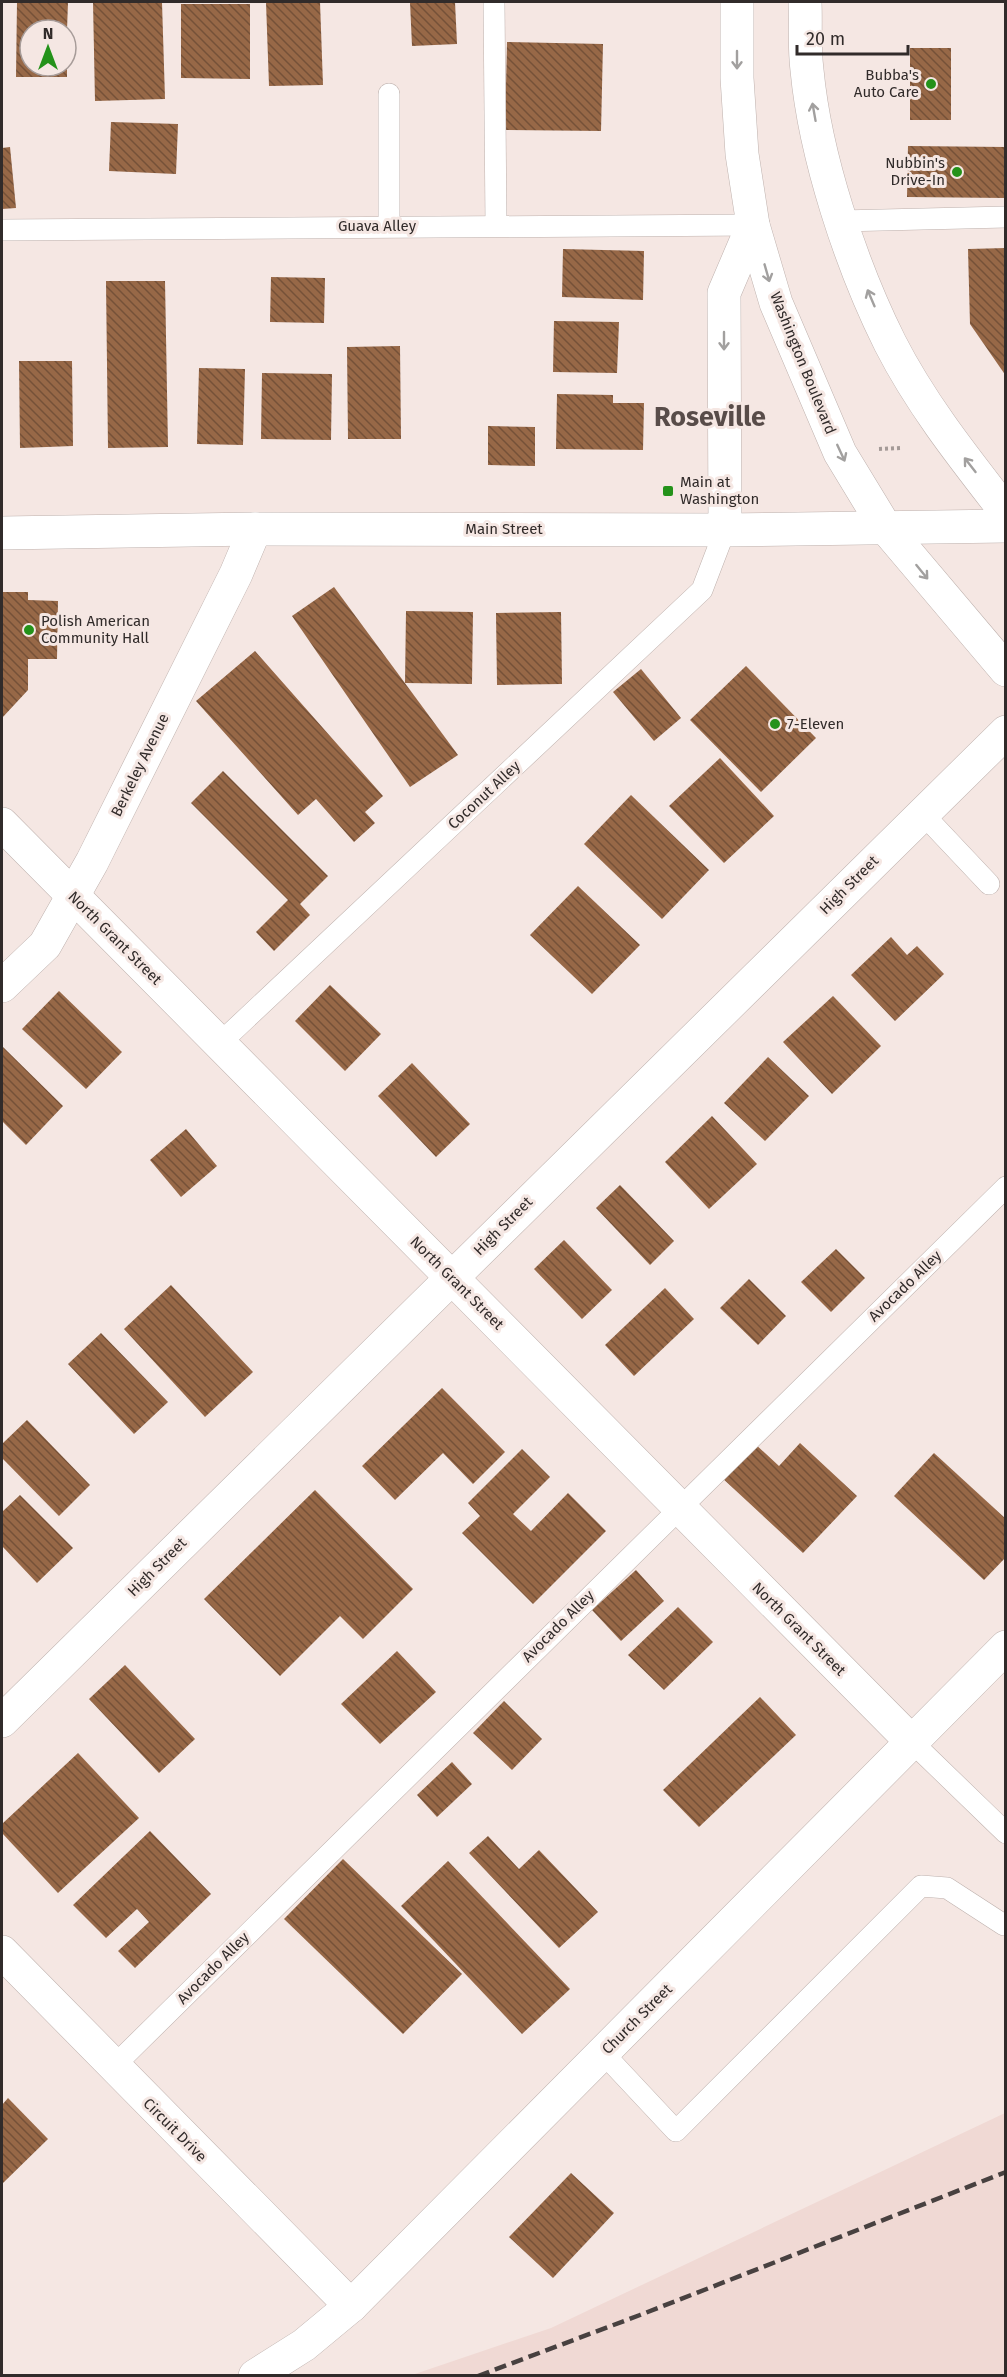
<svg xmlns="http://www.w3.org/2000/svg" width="1007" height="2377" font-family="'Fira Sans',sans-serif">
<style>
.built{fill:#f0d9d4}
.building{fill:url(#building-back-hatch)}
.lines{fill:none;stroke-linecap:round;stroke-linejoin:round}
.lane-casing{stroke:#beb1ad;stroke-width:22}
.street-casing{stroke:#beb1ad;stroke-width:34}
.secondary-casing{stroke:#beb1ad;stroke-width:34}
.path{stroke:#a49a97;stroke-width:4;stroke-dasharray:3 3;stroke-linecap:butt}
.lane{stroke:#fff;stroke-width:21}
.street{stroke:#fff;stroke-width:33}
.secondary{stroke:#fff;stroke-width:33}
.rail{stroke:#484140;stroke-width:4.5;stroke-dasharray:12 6;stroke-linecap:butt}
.oneway{stroke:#a2a09f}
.poi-dot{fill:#24921a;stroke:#f5e7e3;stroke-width:2}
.labels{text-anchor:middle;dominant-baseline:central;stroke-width:6;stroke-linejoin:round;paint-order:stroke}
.poi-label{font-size:15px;fill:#312b2a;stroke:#f5e7e3;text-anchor:start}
.street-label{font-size:15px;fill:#312b2a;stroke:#f5e7e3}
.town-label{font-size:27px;font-weight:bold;fill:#584c49;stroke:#f5e7e3}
</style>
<defs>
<pattern id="building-back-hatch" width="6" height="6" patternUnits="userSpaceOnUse" patternTransform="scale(1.5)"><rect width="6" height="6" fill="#976847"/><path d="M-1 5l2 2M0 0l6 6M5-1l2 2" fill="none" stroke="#755138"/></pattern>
</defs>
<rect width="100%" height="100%" fill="#f5e7e3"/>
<path class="built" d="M 1005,2113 L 1005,2375 L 412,2375 L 551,2328 Z"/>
<g class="building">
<path d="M 17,2 L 68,2 L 67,30 L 30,30 L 30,66 L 67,66 L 67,77 L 16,77 Z"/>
<path d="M 93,2 L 162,2 L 165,99 L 95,101 Z"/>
<path d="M 266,2 L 320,2 L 323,85 L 269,86 Z"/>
<path d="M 410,2 L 455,2 L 457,44 L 412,46 Z"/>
<path d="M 181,4 L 250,4 L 250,79 L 181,78 Z"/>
<path d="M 507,42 L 603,44 L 601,131 L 505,130 Z"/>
<rect x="910" y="48" width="41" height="72"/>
<path d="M 111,122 L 178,124 L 176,174 L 109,171 Z"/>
<path d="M 908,146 L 1006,147 L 1006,198 L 907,197 Z"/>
<path d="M 10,147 L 16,208 L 2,209 L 2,148 Z"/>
<path d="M 1006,248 L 1006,376 L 970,324 L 968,249 Z"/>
<path d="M 563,249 L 644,251 L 643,300 L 562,297 Z"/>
<path d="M 271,277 L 325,278 L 324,323 L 270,322 Z"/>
<path d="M 106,281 L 165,281 L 168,447 L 108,448 Z"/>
<path d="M 554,321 L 619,322 L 617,373 L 553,372 Z"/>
<path d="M 400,346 L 401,439 L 348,439 L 347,347 Z"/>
<path d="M 19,361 L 72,361 L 73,446 L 20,448 Z"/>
<path d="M 199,368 L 245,369 L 243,445 L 197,444 Z"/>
<path d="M 262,373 L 332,374 L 331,440 L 261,439 Z"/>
<path d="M 557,394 L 613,395 L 613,403 L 644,403 L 643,450 L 556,449 Z"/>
<path d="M 488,426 L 535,427 L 535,466 L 488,465 Z"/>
<path d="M 334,587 L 458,755 L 410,787 L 292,616 Z"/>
<path d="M 2,592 L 28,592 L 28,600 L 58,601 L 57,659 L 28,659 L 28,690 L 2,718 Z"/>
<path d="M 406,611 L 473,612 L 472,684 L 405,683 Z"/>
<path d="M 561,612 L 562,684 L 497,685 L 496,613 Z"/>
<path d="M 255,651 L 383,796 L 365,812 L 375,823 L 354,842 L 316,799 L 298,815 L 196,701 Z"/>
<path d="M 746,666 L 816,738 L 761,792 L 690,720 Z"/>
<path d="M 641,669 L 681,718 L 654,741 L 613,692 Z"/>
<path d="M 720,758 L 774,816 L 724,863 L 669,806 Z"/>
<path d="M 223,771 L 328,876 L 300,904 L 310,915 L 274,951 L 256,932 L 288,900 L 191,803 Z"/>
<path d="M 631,795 L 709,870 L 662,919 L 584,844 Z"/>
<path d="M 578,886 L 640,945 L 592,994 L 530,935 Z"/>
<path d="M 891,937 L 907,955 L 917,946 L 944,974 L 895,1021 L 851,975 Z"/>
<path d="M 330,985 L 381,1034 L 345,1071 L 295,1021 Z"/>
<path d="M 59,991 L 122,1052 L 86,1089 L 22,1029 Z"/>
<path d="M 833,996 L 881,1046 L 832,1094 L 783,1042 Z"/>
<path d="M 2,1046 L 63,1106 L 26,1145 L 2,1121 Z"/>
<path d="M 768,1057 L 809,1096 L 765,1141 L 724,1103 Z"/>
<path d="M 412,1063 L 470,1124 L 436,1157 L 378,1096 Z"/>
<path d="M 712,1116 L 757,1164 L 709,1209 L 665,1162 Z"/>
<path d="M 186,1129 L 217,1166 L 181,1197 L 150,1160 Z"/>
<path d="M 620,1185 L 674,1241 L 650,1265 L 596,1208 Z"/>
<path d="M 564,1240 L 612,1290 L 582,1319 L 534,1269 Z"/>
<path d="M 836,1249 L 865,1278 L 831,1312 L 801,1282 Z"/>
<path d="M 749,1279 L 786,1316 L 758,1345 L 720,1308 Z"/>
<path d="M 171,1285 L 253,1372 L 205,1417 L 124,1329 Z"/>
<path d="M 665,1288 L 694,1319 L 634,1376 L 605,1345 Z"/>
<path d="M 101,1333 L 168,1402 L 134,1434 L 68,1364 Z"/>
<path d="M 442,1388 L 505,1452 L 473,1484 L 443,1453 L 395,1500 L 362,1466 Z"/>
<path d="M 27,1420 L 90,1485 L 59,1516 L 2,1458 L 2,1444 Z"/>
<path d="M 753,1442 L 779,1466 L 800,1443 L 857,1496 L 803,1553 L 720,1476 Z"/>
<path d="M 522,1449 L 550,1477 L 513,1514 L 531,1531 L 568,1493 L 606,1531 L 533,1604 L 462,1533 L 480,1516 L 468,1503 Z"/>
<path d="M 934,1453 L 1006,1519 L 1006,1557 L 984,1580 L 894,1496 Z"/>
<path d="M 315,1490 L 413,1589 L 363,1639 L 340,1616 L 280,1676 L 204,1599 Z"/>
<path d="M 20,1495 L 73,1548 L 37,1583 L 2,1546 L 2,1512 Z"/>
<path d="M 636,1570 L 664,1601 L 621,1641 L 592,1610 Z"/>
<path d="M 678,1607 L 713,1642 L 664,1690 L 628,1655 Z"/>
<path d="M 397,1651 L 436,1692 L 380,1744 L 341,1704 Z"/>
<path d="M 125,1665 L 195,1739 L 159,1773 L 89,1699 Z"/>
<path d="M 760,1697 L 796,1735 L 699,1827 L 663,1790 Z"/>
<path d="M 504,1701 L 542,1739 L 512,1770 L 473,1733 Z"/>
<path d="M 78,1753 L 139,1818 L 58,1893 L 2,1833 L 2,1824 Z"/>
<path d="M 452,1762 L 472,1784 L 437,1817 L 417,1795 Z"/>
<path d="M 150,1831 L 211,1894 L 135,1968 L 118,1951 L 149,1922 L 137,1909 L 106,1938 L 73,1905 Z"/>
<path d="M 488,1836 L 519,1869 L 539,1850 L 598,1912 L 559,1948 L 469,1853 Z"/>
<path d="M 343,1859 L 462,1974 L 403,2034 L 284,1919 Z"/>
<path d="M 448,1861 L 570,1989 L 522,2034 L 401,1906 Z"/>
<path d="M 8,2098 L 48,2139 L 2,2184 L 2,2105 Z"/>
<path d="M 571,2173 L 614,2213 L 553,2278 L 509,2237 Z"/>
</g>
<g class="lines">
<g class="lane-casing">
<g id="lane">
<path d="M 494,2 L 496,225"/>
<path d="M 389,94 L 389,226"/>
<path d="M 841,221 L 1006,217"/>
<path d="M 2,230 L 753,225"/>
<path d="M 922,813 L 989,884"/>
<path d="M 219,1044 L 702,590 L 725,530"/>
<path d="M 913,1743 L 1006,1833"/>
<path d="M 603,2053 L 676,2131 L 921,1886 L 947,1888 L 1004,1925 L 1006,1923"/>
<path d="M 113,2067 L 1006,1187"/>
</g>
</g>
<g class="street-casing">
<g id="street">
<path d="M 2,824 L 913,1743"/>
<path d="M 2,986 L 45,945 L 92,862 L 236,574 L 255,529"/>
<path d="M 2,1721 L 1006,732"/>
<path d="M 2,1952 L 351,2306"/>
</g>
</g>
<g class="secondary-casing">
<g id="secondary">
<path d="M 737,2 L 737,78 L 742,154 L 753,225 L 776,303 L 840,453 L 885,527 L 1006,670"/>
<path d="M 805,2 C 806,24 804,47 807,70 C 815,156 851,265 890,343 C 921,404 964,458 1006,512"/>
<path d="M 725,530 L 724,293 L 753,225"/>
<path d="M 2,533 L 255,529 L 725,530 L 1006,526"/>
<path d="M 255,2376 L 304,2345 L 351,2306 L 1006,1647"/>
</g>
</g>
<path class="path" d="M 879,449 L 902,448"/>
<use href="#lane" class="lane"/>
<use href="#street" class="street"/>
<use href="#secondary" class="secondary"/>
<path class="rail" d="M 478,2376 L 640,2315 L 1006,2172"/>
</g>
<defs><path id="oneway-shaft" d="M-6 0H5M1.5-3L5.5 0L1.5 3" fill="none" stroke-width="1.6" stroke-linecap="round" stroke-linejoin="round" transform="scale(1.5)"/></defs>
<g class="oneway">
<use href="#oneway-shaft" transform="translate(737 60) rotate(90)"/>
<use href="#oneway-shaft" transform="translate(814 112) rotate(-100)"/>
<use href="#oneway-shaft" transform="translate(767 273) rotate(74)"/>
<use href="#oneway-shaft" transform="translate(871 298) rotate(-113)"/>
<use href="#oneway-shaft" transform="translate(724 341) rotate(90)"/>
<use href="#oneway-shaft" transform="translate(841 453) rotate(65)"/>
<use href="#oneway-shaft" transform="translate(970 465) rotate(-128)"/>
<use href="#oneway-shaft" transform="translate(922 572) rotate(51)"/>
</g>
<g class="poi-dot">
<circle cx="931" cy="84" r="6"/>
<circle cx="957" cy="172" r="6"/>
<rect x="662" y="485" width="12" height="12" rx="3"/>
<circle cx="29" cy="630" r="6"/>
<circle cx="775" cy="724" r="6"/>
</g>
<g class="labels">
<g class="poi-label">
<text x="919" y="75" text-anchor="end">Bubba's<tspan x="919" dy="17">Auto Care</tspan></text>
<text x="945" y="163" text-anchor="end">Nubbin's<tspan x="945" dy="17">Drive-In</tspan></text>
<text x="680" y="482">Main at<tspan x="680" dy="17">Washington</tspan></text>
<text x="41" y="621">Polish American<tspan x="41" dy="17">Community Hall</tspan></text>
<text x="787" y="724">7-Eleven</text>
</g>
<g class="street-label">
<text x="377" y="226">Guava Alley</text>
<text transform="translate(803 363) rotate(68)">Washington Boulevard</text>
<text x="504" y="529">Main Street</text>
<text transform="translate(140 765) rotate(-64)">Berkeley Avenue</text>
<text transform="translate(484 795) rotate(-43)">Coconut Alley</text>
<text transform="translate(849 885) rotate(-45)">High Street</text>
<text transform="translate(115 938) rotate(45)">North Grant Street</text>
<text transform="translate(503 1226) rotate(-45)">High Street</text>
<text transform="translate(457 1283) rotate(45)">North Grant Street</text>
<text transform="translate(905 1286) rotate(-44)">Avocado Alley</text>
<text transform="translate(157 1567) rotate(-45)">High Street</text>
<text transform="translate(558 1626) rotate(-45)">Avocado Alley</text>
<text transform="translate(799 1629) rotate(45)">North Grant Street</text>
<text transform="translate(213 1968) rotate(-45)">Avocado Alley</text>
<text transform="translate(637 2019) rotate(-45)">Church Street</text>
<text transform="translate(175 2130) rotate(45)">Circuit Drive</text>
</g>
<g class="town-label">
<text x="710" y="417">Roseville</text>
</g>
</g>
<rect width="1007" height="2377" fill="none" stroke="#312b2a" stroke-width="6"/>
<g transform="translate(48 48)"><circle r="28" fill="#f5e7e3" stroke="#a79c99" stroke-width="1.5"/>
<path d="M0-4.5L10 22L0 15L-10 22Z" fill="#24921a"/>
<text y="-9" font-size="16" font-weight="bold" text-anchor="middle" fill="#312b2a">N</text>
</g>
<path d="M797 45v9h111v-9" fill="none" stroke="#312b2a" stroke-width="3"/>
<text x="806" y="45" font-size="18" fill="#312b2a" stroke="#f5e7e3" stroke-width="4.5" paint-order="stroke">20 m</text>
</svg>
